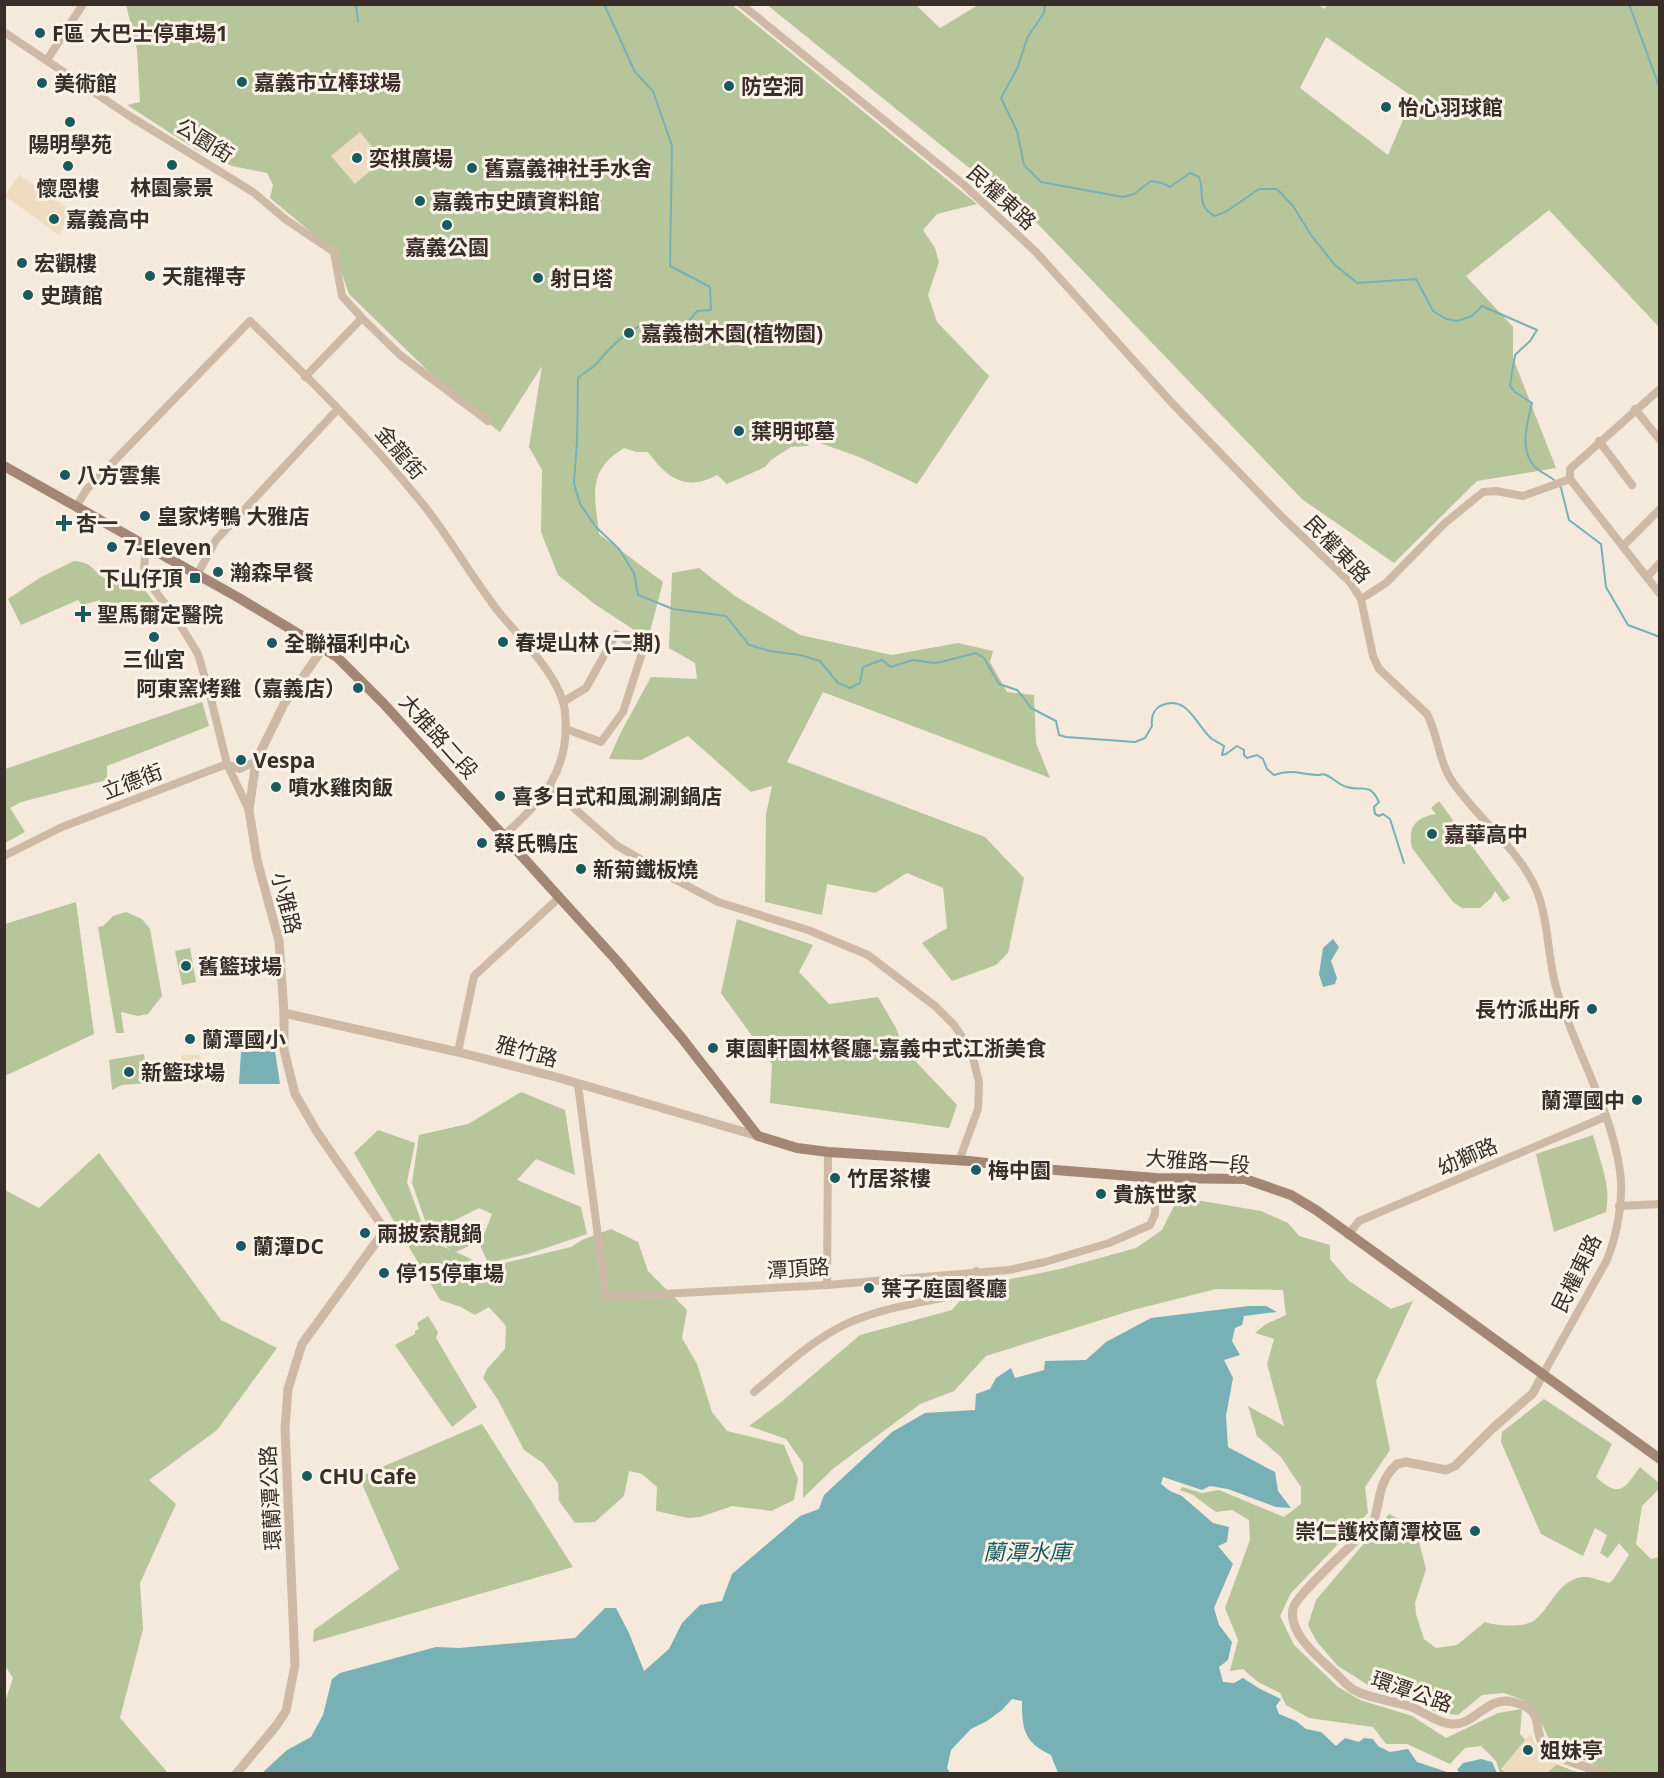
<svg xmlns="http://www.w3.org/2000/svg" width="1664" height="1778" font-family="'Open Sans','Noto Sans TC',sans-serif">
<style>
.green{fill:#b6c59a;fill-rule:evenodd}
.plaza{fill:#eedbc1}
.water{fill:#77b1b5}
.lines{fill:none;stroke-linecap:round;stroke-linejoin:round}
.stream{stroke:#77b1b5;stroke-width:2}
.minor{stroke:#ceb9a6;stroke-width:8}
.tertiary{stroke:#ceb9a6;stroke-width:9}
.secondary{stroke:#a28777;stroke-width:10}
.poi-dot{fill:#185a5f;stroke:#fbf3e8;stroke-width:2}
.labels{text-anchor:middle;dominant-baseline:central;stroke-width:6;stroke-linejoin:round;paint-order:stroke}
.poi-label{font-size:21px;font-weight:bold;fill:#392d27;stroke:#fbf3e8;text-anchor:start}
.street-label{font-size:21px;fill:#392d27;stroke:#fbf3e8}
.water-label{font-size:22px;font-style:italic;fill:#185a5f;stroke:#fbf3e8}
</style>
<rect width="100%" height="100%" fill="#f4e9db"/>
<g class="green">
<path d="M 766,4 L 916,5 L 940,28 L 980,4 L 1318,4 L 1324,9 L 1328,4 L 1659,5 L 1659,327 L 1549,210 L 1466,276 L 1513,327 L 1513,358 L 1556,468 L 1477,481 L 1394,563 L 1302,499 L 1035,221 ZM 1326,37 L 1413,97 L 1388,155 L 1300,88 Z"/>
<path d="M 126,5 L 732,5 L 977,204 L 937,214 L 923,230 L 935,248 L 939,262 L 928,295 L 937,322 L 989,376 L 917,484 L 859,457 L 812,440 L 807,446 L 791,447 L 771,460 L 765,467 L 727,484 L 717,475 C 686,492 667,478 648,452 L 636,452 L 624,448 C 586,471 595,497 599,534 L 663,582 L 648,639 L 596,605 L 558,575 L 541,532 L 542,470 L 529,447 L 542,366 L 500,432 L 457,399 L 349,294 L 334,251 L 270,198 L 273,185 L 267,173 L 232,166 L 195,149 L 127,105 L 140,102 L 137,49 Z"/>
<path d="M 74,561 C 95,563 90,570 106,579 C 115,584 128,582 139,582 L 159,609 L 110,626 L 100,600 L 82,605 L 78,600 L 21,625 L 8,599 L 41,577 Z"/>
<path d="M 699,568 L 735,596 L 800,635 L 892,655 L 958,643 L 993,651 L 990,662 L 1007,692 L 1034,695 L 1036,743 L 1050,778 L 823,692 L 787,762 L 985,837 L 1024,878 L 1008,953 L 996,965 L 952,981 L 922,943 L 947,928 L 943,888 L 907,873 L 875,893 L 827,884 L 822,915 L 765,902 L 766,814 L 772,786 L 751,792 L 688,736 L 641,760 L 609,759 L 621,732 L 651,677 L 697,679 L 695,663 L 669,648 L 672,573 Z"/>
<path d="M 202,702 L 209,726 L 107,766 L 107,780 L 21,802 L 10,808 L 25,832 L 5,843 L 5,769 Z"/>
<path d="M 1439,801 L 1510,898 L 1503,902 L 1495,891 L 1491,898 L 1480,908 L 1462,908 L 1453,902 L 1412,848 C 1408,827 1414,818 1436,814 L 1431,808 Z"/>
<path d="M 76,902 L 94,1034 L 5,1076 L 5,924 Z"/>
<path d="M 126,912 L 142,919 L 150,929 L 162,996 L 148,1014 L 138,1016 L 121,1012 L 124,1033 L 116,1033 L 98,927 L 103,926 L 113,916 Z"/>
<path d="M 737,919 L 813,945 L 799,972 L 829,1004 L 878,997 L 897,1030 L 903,1048 L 957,1105 L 949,1128 L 770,1103 L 772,1064 L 721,993 Z"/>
<path d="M 190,948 L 196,982 L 182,985 L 175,951 Z"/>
<path d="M 144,1054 L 149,1083 L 122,1085 L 112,1090 L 109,1060 Z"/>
<path d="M 521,1092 L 565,1110 L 575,1175 L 536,1159 L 517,1180 L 581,1207 L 587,1234 L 528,1254 L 488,1263 L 480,1245 L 492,1214 L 479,1208 L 447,1224 L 452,1235 L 471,1245 L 456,1252 L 488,1267 L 571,1247 L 582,1240 L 611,1229 L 638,1242 L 648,1271 L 687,1310 L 682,1338 L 697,1364 L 712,1412 L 727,1431 L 784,1445 L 798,1479 L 794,1500 L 771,1511 L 732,1506 L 700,1517 L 688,1518 L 656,1511 L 657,1487 L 642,1474 L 629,1471 L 624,1496 L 595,1522 L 575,1523 L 559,1501 L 558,1483 L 543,1463 L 524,1450 L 498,1400 L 483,1378 L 487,1369 L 505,1349 L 506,1326 L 489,1307 L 475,1315 L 461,1307 L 440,1300 L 354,1153 L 378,1130 L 415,1143 L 407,1182 L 428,1240 L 451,1250 L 430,1235 L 412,1183 L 419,1135 L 468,1124 Z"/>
<path d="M 1593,1135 C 1599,1158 1612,1187 1606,1212 L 1554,1232 L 1536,1154 Z"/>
<path d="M 99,1153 L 221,1320 L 277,1348 L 217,1430 L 149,1480 L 176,1504 L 140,1583 L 143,1629 L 120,1718 L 168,1773 L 5,1773 L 5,1702 L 13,1678 L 4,1664 L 5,1190 L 39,1208 Z"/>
<path d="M 1184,1198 L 1261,1211 L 1288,1223 L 1299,1236 L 1330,1245 L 1330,1259 L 1349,1281 L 1391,1309 L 1413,1301 L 1376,1381 L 1390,1450 L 1365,1487 L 1368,1513 L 1291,1593 L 1280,1616 L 1294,1645 L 1338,1687 L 1360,1700 L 1412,1716 L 1446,1738 L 1498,1713 L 1522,1709 L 1520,1734 L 1543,1759 L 1579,1773 L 1500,1773 L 1496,1761 L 1481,1746 L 1465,1748 L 1450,1764 L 1407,1744 L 1386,1744 L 1373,1727 L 1309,1718 L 1286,1705 L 1280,1693 L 1258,1682 L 1243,1669 L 1230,1671 L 1238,1640 L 1225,1608 L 1250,1540 L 1249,1520 L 1232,1510 L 1216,1512 L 1193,1495 L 1180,1490 L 1182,1487 L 1202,1493 L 1219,1490 L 1284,1517 L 1301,1504 L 1301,1487 L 1281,1457 L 1257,1436 L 1248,1406 L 1284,1426 L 1267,1364 L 1274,1339 L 1255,1333 L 1266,1324 L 1286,1315 L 1283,1290 L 1216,1289 L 1133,1310 L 986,1356 L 954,1391 L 920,1404 L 834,1468 L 803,1498 L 803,1463 L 786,1439 L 749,1426 L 780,1403 L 860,1335 L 952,1310 L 971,1287 L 1060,1269 L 1136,1248 L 1162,1230 L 1174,1206 Z"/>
<path d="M 428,1316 L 438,1332 L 436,1338 L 477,1407 L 452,1427 L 395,1345 L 415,1334 L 415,1331 L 419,1329 L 417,1323 Z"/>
<path d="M 1544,1399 L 1612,1444 L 1596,1477 C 1620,1499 1624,1489 1640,1467 L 1659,1483 L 1659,1489 L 1642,1506 L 1636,1544 L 1651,1559 L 1659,1557 L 1659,1773 L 1612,1773 L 1564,1751 L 1548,1737 L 1535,1709 L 1523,1700 L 1504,1693 L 1482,1695 L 1458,1715 L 1438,1713 L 1407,1697 L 1368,1685 L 1338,1666 L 1317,1642 L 1308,1625 L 1316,1600 L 1389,1514 L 1403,1521 L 1419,1542 L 1426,1569 L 1415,1603 L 1416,1614 L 1424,1639 L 1436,1648 L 1457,1645 L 1485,1622 C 1496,1626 1525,1628 1535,1620 C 1551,1607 1561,1575 1587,1577 C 1594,1578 1602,1581 1609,1583 L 1613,1580 L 1629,1555 L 1619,1543 L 1608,1558 L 1600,1553 L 1607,1535 L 1595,1528 L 1583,1556 L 1541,1534 L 1501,1442 L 1502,1432 Z"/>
<path d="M 482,1424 L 573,1567 L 313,1642 L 314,1630 L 399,1569 L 359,1477 Z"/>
</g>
<g class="plaza">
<path d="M 360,132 L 383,160 L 355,184 L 331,156 Z"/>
<path d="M 19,175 L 74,213 L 59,235 L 5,196 Z"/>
<path d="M 181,1055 L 200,1055 L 202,1078 L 183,1080 Z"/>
<path d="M 1531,1733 L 1534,1743 L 1544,1757 L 1557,1764 L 1547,1773 L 1506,1773 L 1501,1769 Z"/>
</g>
<g class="water">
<path d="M 1333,939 L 1339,947 L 1331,961 L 1337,978 L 1335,984 L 1323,987 L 1319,974 L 1323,948 Z"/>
<path d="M 275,1051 L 280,1084 L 239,1084 L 241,1052 Z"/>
<path d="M 1249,1306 L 1266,1306 L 1277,1312 L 1244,1316 L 1242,1325 L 1235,1328 L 1232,1341 L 1240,1355 L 1224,1360 L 1233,1378 L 1226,1416 L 1228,1447 L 1275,1472 L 1278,1491 L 1291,1508 L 1276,1507 L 1228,1489 L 1210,1486 L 1202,1490 L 1163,1477 L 1161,1484 L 1170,1491 L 1182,1496 L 1213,1523 L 1229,1527 L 1227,1542 L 1218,1546 L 1233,1564 L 1214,1608 L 1219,1625 L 1232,1642 L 1228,1660 L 1219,1667 L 1223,1682 L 1234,1683 L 1243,1678 L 1260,1689 L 1281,1699 L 1276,1706 L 1279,1714 L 1296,1721 L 1306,1729 L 1321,1732 L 1336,1746 L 1345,1738 L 1359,1742 L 1364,1738 L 1373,1739 L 1378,1746 L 1390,1752 L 1408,1749 L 1417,1762 L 1450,1773 L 1058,1773 L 1051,1755 C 1024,1742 1022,1730 1022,1701 L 1012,1699 L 1002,1710 L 987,1721 L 971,1729 L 951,1750 L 947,1768 L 950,1773 L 262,1773 L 287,1750 L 311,1737 L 323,1715 L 332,1679 L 340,1673 L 436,1647 L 459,1648 L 575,1638 L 605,1608 L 616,1608 L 629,1633 L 644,1671 L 669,1649 L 682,1623 L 700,1605 L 722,1601 L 732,1574 L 800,1516 L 819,1509 L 824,1495 L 892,1432 L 925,1413 L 975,1410 L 976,1394 L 990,1389 L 996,1378 L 1011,1368 L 1015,1378 L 1044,1370 L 1045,1361 L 1086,1360 L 1106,1342 L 1151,1318 Z"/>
<path d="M 1481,1759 L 1492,1762 L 1497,1773 L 1460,1773 L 1457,1770 L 1463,1763 Z"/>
</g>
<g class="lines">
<g class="stream">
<path d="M 356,4 L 358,22"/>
<path d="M 604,4 L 635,72 L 653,91 L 672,146 L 670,266 L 710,287 L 711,310 L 697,311 L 680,332 L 672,331 L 660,336 L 640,326 C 622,335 610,348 597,363 C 592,369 584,372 578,378 L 577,442 L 574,483 L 580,504 L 596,527 L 619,549 L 634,573 L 638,595 L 673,609 L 726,616 L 749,645 L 770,651 L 800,655 L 820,661 L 838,683 L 850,688 L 860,683 L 863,667 L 882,660 L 891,667 L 913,660 L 933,663 L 941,662 L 976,653 L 984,658 L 999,684 L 1017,690 L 1024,698 L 1031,708 L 1056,721 L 1059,735 L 1066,737 L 1135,742 L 1145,738 L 1152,726 C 1151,718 1152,711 1160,706 C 1188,693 1196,726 1212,739 C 1215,741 1220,743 1224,746 L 1222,755 L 1226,754 L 1237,746 L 1244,750 L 1244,755 L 1247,758 L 1257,755 L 1263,759 L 1267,769 L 1274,775 C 1292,769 1300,774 1317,775 C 1322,775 1321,773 1326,775 C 1333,778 1339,785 1347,787 C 1362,792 1369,781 1379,802 L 1374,807 L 1375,814 L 1379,816 L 1383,814 L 1390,819 L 1404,863"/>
<path d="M 1045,4 L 1044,13 L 1027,38 L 1018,67 L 1001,98 L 1017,131 L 1024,165 L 1041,182 L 1123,197 L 1134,194 L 1151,181 L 1162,183 L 1170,187 L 1190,173 L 1199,177 C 1205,192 1196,207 1215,216 L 1227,211 L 1259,189 L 1277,189 L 1293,206 L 1311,235 L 1334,264 L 1357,283 L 1416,279 L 1433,311 L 1446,319 L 1457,321 L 1472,316 L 1482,306 L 1537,330 L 1530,341 L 1515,355 L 1510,386 L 1515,392 L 1532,403 C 1527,424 1519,450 1535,467 C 1541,473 1549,475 1555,481"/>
<path d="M 1629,4 L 1660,89"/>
<path d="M 1559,485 L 1561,488 L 1569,520 L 1601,544 L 1606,587 L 1628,625 L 1660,637"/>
</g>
<g class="minor">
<path d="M 741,4 L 963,184 L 1036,252 L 1171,402 L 1281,516 L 1350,582 L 1361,599 L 1373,656 L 1379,669 L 1427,714 C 1438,734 1438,758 1450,778 C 1475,817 1517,846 1536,889 C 1549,920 1547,955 1556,987 C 1574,1049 1611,1107 1620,1171 C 1624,1200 1617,1234 1607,1260 L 1542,1376"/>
<path d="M 4,32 L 131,117 L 253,192 L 285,219 L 334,252 L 342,296 L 362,318 L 400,355 L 488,421"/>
<path d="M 47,60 L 83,4"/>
<path d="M 305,377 L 362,318"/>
<path d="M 1635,409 L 1660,440"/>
<path d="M 1599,441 L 1632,485"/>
<path d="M 1570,479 L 1570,469 L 1660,389"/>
<path d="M 76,507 L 87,489 L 250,321 C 310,379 370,439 422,503 C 450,538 471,576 498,611 C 519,637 562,678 565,712 C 571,769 543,801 503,836"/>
<path d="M 1623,546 L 1660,509"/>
<path d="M 146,547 L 144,568 L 152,587 L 176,618 L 198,654 L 210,695 L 227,764 L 240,769 L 256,761"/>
<path d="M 197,575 L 216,540 L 337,410"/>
<path d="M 1647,577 L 1660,563"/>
<path d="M 1361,599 L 1386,583 L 1445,523 L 1483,492 L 1496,491 L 1523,496 L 1570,479 L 1660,594"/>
<path d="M 563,702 L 586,688 L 616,634 L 643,650 L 623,712 L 601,742 L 566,729"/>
<path d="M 550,787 L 616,845 L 676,880 L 718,902 L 808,930 L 868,955 L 935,1006 L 954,1025 L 971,1050 L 979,1082 L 978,1109 L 959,1161"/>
<path d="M 4,856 L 62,827 L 227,764 L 249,810"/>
<path d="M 458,1052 L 474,976 L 560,897"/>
<path d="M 578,1085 L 606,1297 L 827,1285 L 1009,1270 L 1045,1262 L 1109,1243 L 1150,1225 L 1155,1214 L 1156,1178"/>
<path d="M 1619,1206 L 1660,1204"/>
<path d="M 1348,1235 L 1359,1221 L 1605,1117"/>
<path d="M 827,1285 L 828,1152"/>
<path d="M 754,1392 C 783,1368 811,1341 844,1325 C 880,1308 919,1303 957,1295 L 976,1271"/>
</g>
<g class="tertiary">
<path d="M 284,1013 L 458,1052 L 556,1077 L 758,1136"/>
<path d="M 1542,1376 L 1533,1393 L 1492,1429 L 1455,1466 L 1446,1470 L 1406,1462 L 1397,1464 C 1377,1483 1381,1500 1373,1524 C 1359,1539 1295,1595 1293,1609 C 1288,1633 1318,1657 1333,1671 C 1340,1677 1346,1685 1354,1690 C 1372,1700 1395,1700 1414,1708 C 1426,1714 1439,1723 1452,1724 C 1475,1726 1487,1695 1513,1702 C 1550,1711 1529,1732 1547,1748 C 1562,1762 1587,1766 1605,1774"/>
<path d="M 236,1774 L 276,1726 L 286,1711 L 295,1665 L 285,1428 L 288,1389 L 302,1344 L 385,1230 L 317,1132 L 295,1094 L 284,1050 L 284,1013 L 279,941 L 257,860 L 249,810 L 256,761 L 284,704 L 323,648"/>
</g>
<path class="secondary" d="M 4,466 L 239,598 L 337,657 L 384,704 L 617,961 L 681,1037 L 758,1136 L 797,1148 L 828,1152 L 969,1161 L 1030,1168 L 1156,1178 L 1245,1179 L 1291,1195 L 1316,1210 L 1660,1459"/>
</g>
<g class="poi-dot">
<circle cx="40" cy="33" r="6"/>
<circle cx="242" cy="82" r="6"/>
<circle cx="42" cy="83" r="6"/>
<circle cx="729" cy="86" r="6"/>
<circle cx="1386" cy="107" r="6"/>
<circle cx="70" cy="122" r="6"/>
<circle cx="357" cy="158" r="6"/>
<circle cx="172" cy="165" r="6"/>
<circle cx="68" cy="166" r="6"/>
<circle cx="472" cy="168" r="6"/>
<circle cx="420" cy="201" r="6"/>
<circle cx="54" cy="219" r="6"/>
<circle cx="447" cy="225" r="6"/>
<circle cx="22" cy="263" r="6"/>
<circle cx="150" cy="276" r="6"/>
<circle cx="538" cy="278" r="6"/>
<circle cx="28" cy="295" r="6"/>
<circle cx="629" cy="333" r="6"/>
<circle cx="739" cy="431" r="6"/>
<circle cx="65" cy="475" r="6"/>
<circle cx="145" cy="516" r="6"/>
<path d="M61 514h6v6h6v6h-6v6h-6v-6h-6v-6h6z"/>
<circle cx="112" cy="547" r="6"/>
<circle cx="218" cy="572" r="6"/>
<rect x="189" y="572" width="12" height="12" rx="3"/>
<path d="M80 605h6v6h6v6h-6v6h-6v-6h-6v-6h6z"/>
<circle cx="154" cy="637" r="6"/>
<circle cx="503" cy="642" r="6"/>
<circle cx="272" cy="643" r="6"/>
<circle cx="358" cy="688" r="6"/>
<circle cx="241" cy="760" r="6"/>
<circle cx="276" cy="787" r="6"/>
<circle cx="500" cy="796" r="6"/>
<circle cx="1432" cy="834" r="6"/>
<circle cx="482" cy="843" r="6"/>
<circle cx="581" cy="869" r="6"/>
<circle cx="186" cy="966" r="6"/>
<circle cx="1592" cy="1009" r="6"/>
<circle cx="190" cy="1039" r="6"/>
<circle cx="713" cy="1048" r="6"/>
<circle cx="129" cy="1072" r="6"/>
<circle cx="1637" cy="1100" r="6"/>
<circle cx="976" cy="1170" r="6"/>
<circle cx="835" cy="1178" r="6"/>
<circle cx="1101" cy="1194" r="6"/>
<circle cx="365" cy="1233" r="6"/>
<circle cx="241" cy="1246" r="6"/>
<circle cx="384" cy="1273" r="6"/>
<circle cx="869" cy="1288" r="6"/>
<circle cx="307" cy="1476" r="6"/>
<circle cx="1475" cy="1531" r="6"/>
<circle cx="1528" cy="1750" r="6"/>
</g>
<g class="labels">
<g class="poi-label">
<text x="52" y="33">F區 大巴士停車場1</text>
<text x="254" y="82">嘉義市立棒球場</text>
<text x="54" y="83">美術館</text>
<text x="741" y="86">防空洞</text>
<text x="1398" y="107">怡心羽球館</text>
<text x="70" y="144" text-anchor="middle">陽明學苑</text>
<text x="369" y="158">奕棋廣場</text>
<text x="484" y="168">舊嘉義神社手水舍</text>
<text x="172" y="187" text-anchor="middle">林園豪景</text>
<text x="68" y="188" text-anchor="middle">懷恩樓</text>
<text x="432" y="201">嘉義市史蹟資料館</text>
<text x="66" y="219">嘉義高中</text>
<text x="447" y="247" text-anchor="middle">嘉義公園</text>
<text x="34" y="263">宏觀樓</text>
<text x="162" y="276">天龍禪寺</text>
<text x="550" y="278">射日塔</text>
<text x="40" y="295">史蹟館</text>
<text x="641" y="333">嘉義樹木園(植物園)</text>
<text x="751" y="431">葉明邨墓</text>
<text x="77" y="475">八方雲集</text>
<text x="157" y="516">皇家烤鴨 大雅店</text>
<text x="76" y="523">杏一</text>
<text x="124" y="547">7-Eleven</text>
<text x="230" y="572">瀚森早餐</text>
<text x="183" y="578" text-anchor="end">下山仔頂</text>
<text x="97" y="614">聖馬爾定醫院</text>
<text x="515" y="642">春堤山林 (二期)</text>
<text x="284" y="643">全聯福利中心</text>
<text x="154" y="659" text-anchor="middle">三仙宮</text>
<text x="346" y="688" text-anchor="end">阿東窯烤雞（嘉義店）</text>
<text x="253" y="760">Vespa</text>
<text x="288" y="787">噴水雞肉飯</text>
<text x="512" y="796">喜多日式和風涮涮鍋店</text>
<text x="1444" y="834">嘉華高中</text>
<text x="494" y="843">蔡氏鴨庒</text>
<text x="593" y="869">新菊鐵板燒</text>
<text x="198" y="966">舊籃球場</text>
<text x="1580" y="1009" text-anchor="end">長竹派出所</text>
<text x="202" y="1039">蘭潭國小</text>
<text x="725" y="1048">東園軒園林餐廳-嘉義中式江浙美食</text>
<text x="141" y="1072">新籃球場</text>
<text x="1625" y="1100" text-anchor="end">蘭潭國中</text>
<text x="988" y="1170">梅中園</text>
<text x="847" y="1178">竹居茶樓</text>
<text x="1113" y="1194">貴族世家</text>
<text x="377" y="1233">兩披索靚鍋</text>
<text x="253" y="1246">蘭潭DC</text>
<text x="396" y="1273">停15停車場</text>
<text x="881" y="1288">葉子庭園餐廳</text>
<text x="319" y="1476">CHU Cafe</text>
<text x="1463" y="1531" text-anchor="end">崇仁護校蘭潭校區</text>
<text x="1540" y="1750">姐妹亭</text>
</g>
<g class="street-label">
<text transform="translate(205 140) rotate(32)">公園街</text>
<text transform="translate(1002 197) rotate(42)">民權東路</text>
<text transform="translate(401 452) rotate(49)">金龍街</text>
<text transform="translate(1338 549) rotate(46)">民權東路</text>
<text transform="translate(439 736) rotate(48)">大雅路二段</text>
<text transform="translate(132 781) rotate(-21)">立德街</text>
<text transform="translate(287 903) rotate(76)">小雅路</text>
<text transform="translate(527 1051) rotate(15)">雅竹路</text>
<text transform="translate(1467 1156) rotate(-23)">幼獅路</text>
<text transform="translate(1198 1161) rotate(4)">大雅路一段</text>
<text transform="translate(798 1268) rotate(-4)">潭頂路</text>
<text transform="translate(1576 1273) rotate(-64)">民權東路</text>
<text transform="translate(270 1498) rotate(-93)">環蘭潭公路</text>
<text transform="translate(1412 1691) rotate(19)">環潭公路</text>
</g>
<g class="water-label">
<text x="1027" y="1551">蘭潭水庫</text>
</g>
</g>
<rect width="1664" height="1778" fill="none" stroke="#392d27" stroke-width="12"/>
</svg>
